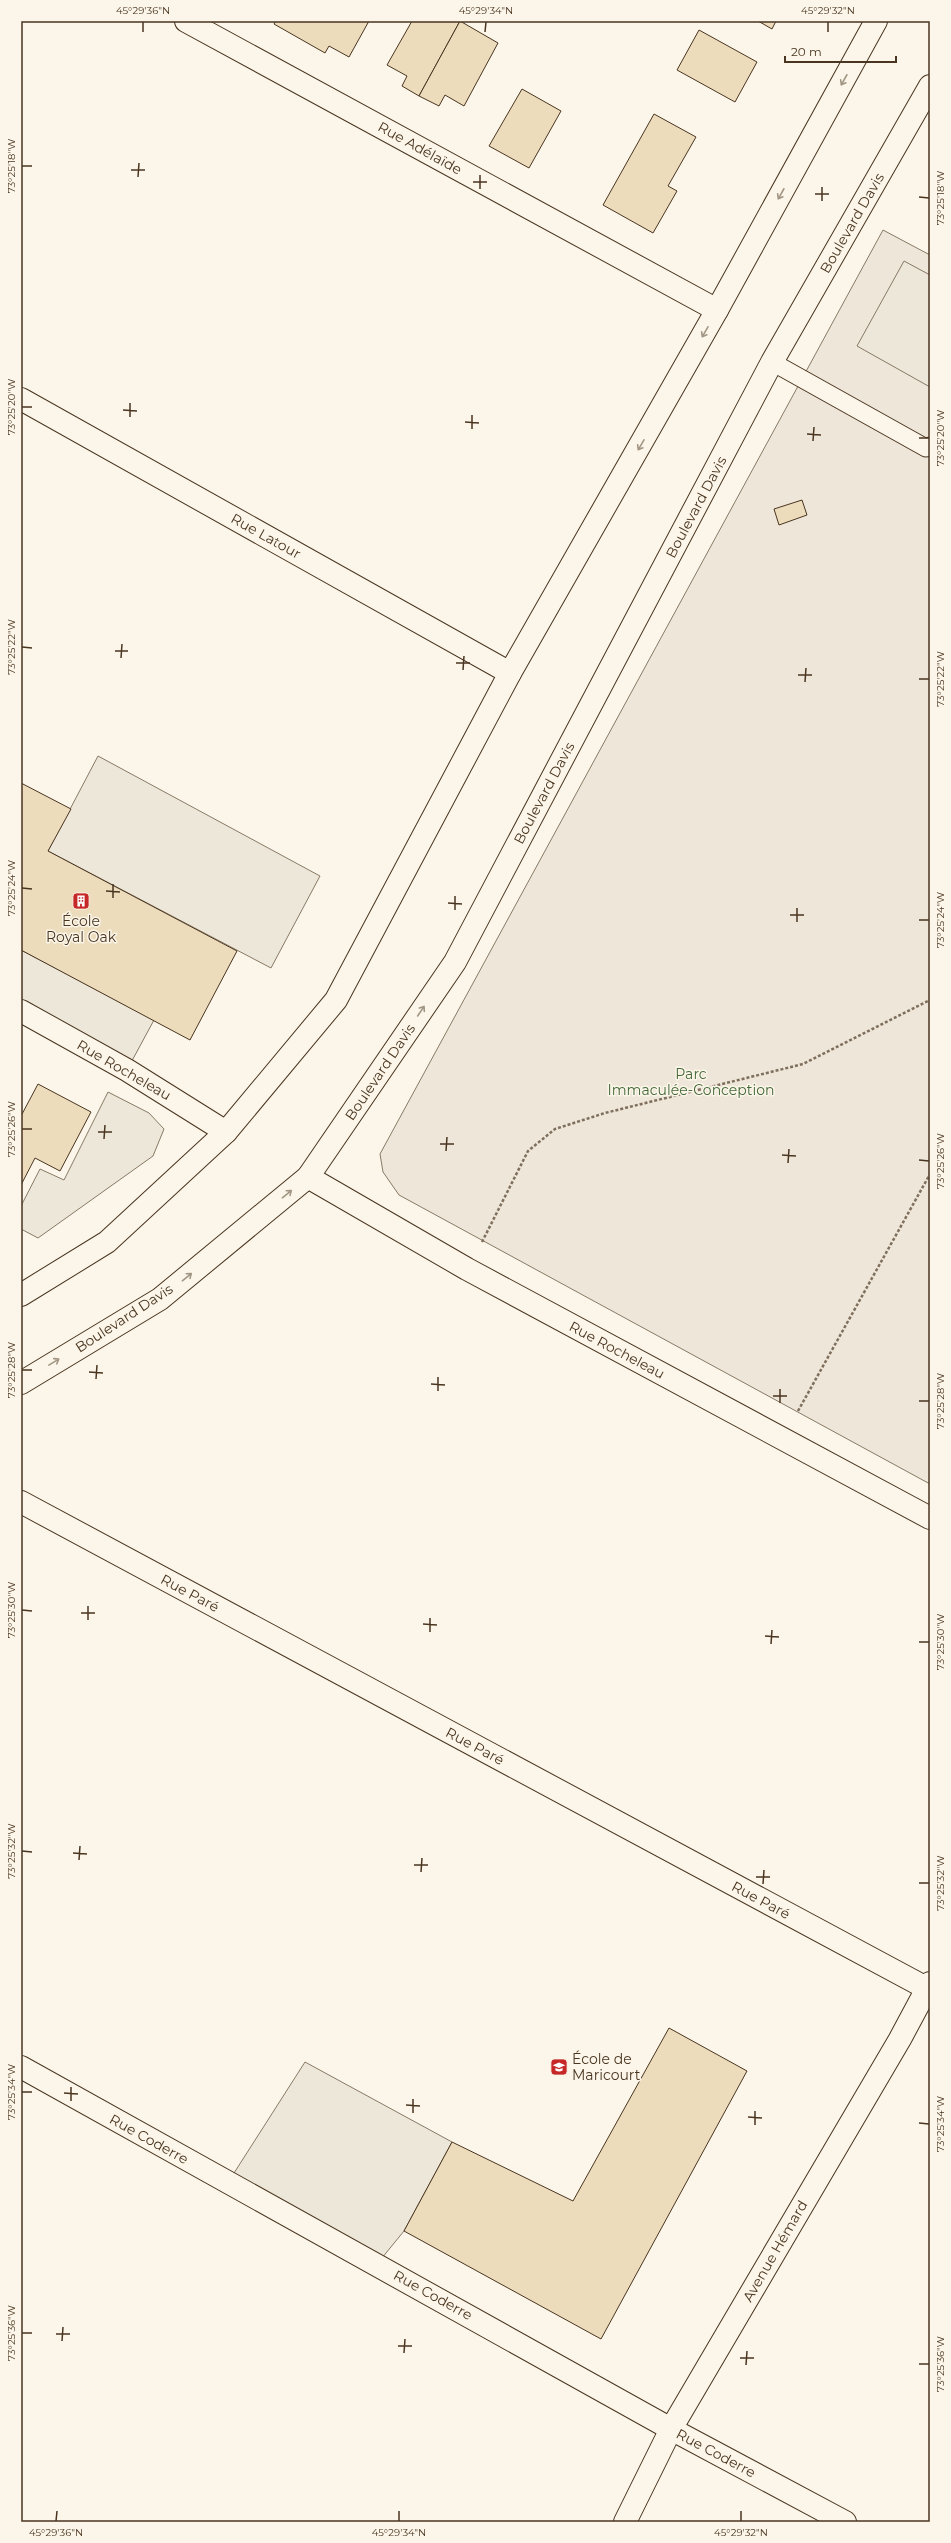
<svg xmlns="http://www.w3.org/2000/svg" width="951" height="2543" font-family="Montserrat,sans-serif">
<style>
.green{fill:#ede6d9;stroke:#887966}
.parking{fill:#ede7d9;stroke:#887966}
.building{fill:#ecdcbc;stroke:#4a3520}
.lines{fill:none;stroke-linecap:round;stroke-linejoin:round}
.lane-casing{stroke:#4a3520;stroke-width:19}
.street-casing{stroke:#4a3520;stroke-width:24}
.secondary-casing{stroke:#4a3520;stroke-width:24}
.path{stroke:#7f6f5c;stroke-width:2.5;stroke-dasharray:3 2;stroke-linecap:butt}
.lane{stroke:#fbf6e9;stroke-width:17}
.street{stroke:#fbf6e9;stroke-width:22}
.secondary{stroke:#fbf6e9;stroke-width:22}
.oneway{stroke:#a29684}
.ticks{fill:none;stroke:#4a3520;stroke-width:1.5}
.labels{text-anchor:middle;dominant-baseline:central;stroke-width:3;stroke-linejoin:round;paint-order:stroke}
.street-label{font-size:14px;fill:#4a3520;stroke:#fbf6e9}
.poi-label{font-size:14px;fill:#4a3520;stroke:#fbf6e9}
.park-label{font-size:14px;fill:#436837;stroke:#fbf6e9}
.neatline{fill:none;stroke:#4a3520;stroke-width:1.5}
.ticks-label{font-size:10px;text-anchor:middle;fill:#4a3520}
</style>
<rect width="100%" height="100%" fill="#fbf6e9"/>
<path class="green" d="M 883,230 L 930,255 L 930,1484 L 399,1195 L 383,1172 L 380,1154 Z"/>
<g class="parking">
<path d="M 904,261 L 930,275 L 930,387 L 857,346 Z"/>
<path d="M 98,756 L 320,876 L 271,968 L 48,851 Z"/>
<path d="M 21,950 L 154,1020 L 127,1070 L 21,1011 Z"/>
<path d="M 108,1092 L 149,1113 L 164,1129 L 153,1156 L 38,1238 L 21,1229 L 21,1206 L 40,1169 L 64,1180 Z"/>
<path d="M 305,2062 L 452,2142 L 404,2231 L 377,2264 L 227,2184 Z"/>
</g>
<g class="building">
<path d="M 276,21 L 369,21 L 349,57 L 329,46 L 325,53 L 274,24 Z"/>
<path d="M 412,21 L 460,21 L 419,96 L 402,86 L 407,76 L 387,65 Z"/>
<path d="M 460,21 L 498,43 L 464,106 L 445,95 L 439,106 L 419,96 Z"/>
<path d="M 758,21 L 776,21 L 772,29 Z"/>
<path d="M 699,30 L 757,62 L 735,102 L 677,70 Z"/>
<path d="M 522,89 L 561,111 L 529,168 L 489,146 Z"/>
<path d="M 654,114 L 696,137 L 668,186 L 677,191 L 653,233 L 603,205 Z"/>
<path d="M 802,500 L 807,515 L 779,525 L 774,509 Z"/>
<path d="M 21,783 L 71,809 L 48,851 L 237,951 L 190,1040 L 21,950 Z"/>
<path d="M 38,1084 L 91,1112 L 60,1171 L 35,1158 L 21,1185 L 21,1116 Z"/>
<path d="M 669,2028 L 747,2071 L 601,2339 L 404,2231 L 452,2142 L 573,2201 Z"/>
</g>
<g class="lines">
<g class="lane-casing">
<path id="lane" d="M 772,362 L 926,448 L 930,446"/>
</g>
<g class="street-casing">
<g id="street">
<path d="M 186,21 L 717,310"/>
<path d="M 21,399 L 510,673"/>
<path d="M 21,1011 L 127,1070 L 226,1132"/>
<path d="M 308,1177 L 467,1269 L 930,1518"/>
<path d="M 21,1502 L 930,1990"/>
<path d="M 21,2067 L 671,2429 L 845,2522"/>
<path d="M 625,2522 L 671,2429 L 900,2039 L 930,1983"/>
</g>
</g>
<g class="secondary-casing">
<g id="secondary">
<path d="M 21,1295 L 107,1242 L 226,1132 L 336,1000 L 510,673 L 717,310 L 876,21"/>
<path d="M 21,1383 L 160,1299 L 308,1177 L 455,962 L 772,362 L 930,86"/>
</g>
</g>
<g class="path">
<path d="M 482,1242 L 528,1151 L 555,1129 L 605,1113 L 803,1064 L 930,1000"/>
<path d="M 798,1411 L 930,1174"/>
</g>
<use href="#lane" class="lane"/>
<use href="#street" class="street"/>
<use href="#secondary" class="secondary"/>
</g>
<defs><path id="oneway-shaft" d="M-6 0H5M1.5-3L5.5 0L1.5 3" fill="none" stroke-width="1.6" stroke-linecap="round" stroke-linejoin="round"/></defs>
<g class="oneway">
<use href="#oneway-shaft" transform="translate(844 80) rotate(119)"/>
<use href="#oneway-shaft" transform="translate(781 194) rotate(119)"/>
<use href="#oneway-shaft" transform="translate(705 332) rotate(120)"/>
<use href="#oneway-shaft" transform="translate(641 445) rotate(120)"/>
<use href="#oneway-shaft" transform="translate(421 1011) rotate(-56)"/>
<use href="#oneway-shaft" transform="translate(287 1194) rotate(-39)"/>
<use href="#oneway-shaft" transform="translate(187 1277) rotate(-39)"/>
<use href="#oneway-shaft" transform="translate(54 1362) rotate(-31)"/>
</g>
<path class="ticks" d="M 143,32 L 143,22M 485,32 L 486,22M 828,32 L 828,22M 22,166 L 32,166M 131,170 L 145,170M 138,177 L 139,163M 473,182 L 487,182M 480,189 L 480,175M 815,194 L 829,194M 919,197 L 929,198M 822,201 L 822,187M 22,407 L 32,407M 123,410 L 137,411M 130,417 L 130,403M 465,422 L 479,423M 472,429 L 472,415M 807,434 L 821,435M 919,438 L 929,438M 813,441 L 814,427M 22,647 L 32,648M 115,651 L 128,651M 121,658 L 122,644M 456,663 L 470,663M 463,670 L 464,656M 798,675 L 812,675M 919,679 L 929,679M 805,682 L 806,668M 22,888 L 32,889M 106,891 L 120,892M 113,898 L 113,884M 448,903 L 462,904M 455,910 L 455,896M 790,915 L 804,915M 919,920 L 929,920M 797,922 L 797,908M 22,1129 L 32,1129M 98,1132 L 112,1132M 104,1139 L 105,1125M 440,1144 L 454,1144M 446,1151 L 447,1137M 782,1155 L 796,1156M 919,1160 L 929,1161M 788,1163 L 789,1149M 22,1370 L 32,1370M 89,1372 L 103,1373M 96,1379 L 97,1365M 431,1384 L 445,1385M 438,1391 L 438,1377M 773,1396 L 787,1396M 919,1401 L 929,1401M 780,1403 L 780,1389M 22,1610 L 32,1611M 81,1613 L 95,1613M 88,1620 L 88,1606M 423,1624 L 437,1625M 430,1632 L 430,1618M 765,1636 L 779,1637M 919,1642 L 929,1642M 771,1644 L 772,1630M 22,1851 L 32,1852M 73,1853 L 87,1854M 79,1860 L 80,1846M 414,1865 L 428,1865M 421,1872 L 422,1858M 756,1877 L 770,1877M 919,1883 L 929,1883M 763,1884 L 764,1870M 22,2092 L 32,2092M 64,2093 L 78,2094M 71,2101 L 71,2087M 406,2105 L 420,2106M 413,2113 L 413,2099M 748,2117 L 762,2118M 919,2123 L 929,2124M 755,2125 L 755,2111M 22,2333 L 32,2333M 56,2334 L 70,2334M 62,2341 L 63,2327M 398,2346 L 412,2346M 404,2353 L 405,2339M 740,2358 L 754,2358M 919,2364 L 929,2364M 746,2365 L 747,2351M 56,2521 L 57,2511M 399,2521 L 399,2511M 741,2521 L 741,2511"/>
<defs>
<g id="building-square" transform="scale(0.9)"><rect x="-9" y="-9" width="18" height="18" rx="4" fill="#c62828" stroke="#fbf6e9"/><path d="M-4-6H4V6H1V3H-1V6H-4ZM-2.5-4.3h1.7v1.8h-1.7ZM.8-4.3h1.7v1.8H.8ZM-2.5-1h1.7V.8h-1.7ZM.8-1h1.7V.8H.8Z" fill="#fff"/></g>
<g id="school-square" transform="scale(0.9)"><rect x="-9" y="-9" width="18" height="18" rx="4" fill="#c62828" stroke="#fbf6e9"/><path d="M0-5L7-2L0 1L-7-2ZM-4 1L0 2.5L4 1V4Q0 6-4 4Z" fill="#fff"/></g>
</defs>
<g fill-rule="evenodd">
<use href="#building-square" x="81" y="901"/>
<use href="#school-square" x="559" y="2067"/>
</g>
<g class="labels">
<g class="street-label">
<text transform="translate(420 148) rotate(29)">Rue Adélaïde</text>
<text transform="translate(852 223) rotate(-60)">Boulevard Davis</text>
<text transform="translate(696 507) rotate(-62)">Boulevard Davis</text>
<text transform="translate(266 536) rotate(29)">Rue Latour</text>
<text transform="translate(544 793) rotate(-62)">Boulevard Davis</text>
<text transform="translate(124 1070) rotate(30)">Rue Rocheleau</text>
<text transform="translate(380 1072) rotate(-56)">Boulevard Davis</text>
<text transform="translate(124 1318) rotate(-33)">Boulevard Davis</text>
<text transform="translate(617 1350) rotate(28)">Rue Rocheleau</text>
<text transform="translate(190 1593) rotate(28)">Rue Paré</text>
<text transform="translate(475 1746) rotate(28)">Rue Paré</text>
<text transform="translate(761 1900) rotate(28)">Rue Paré</text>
<text transform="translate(149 2139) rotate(29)">Rue Coderre</text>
<text transform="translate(775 2251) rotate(-60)">Avenue Hémard</text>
<text transform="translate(433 2295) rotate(29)">Rue Coderre</text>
<text transform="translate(716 2453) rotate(28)">Rue Coderre</text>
</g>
<g class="poi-label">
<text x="81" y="921">École<tspan x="81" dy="16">Royal Oak</tspan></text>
<text x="572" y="2059" text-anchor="start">École de<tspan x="572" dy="16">Maricourt</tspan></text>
</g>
<g class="park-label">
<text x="691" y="1074">Parc<tspan x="691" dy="16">Immaculée-Conception</tspan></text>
</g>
</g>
<rect width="951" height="2543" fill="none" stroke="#fbf6e9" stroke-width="44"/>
<path d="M785 56v6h111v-6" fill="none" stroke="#4a3520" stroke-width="2"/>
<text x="791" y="56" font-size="12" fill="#4a3520" stroke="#fbf6e9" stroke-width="3" paint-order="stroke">20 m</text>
<rect x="22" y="22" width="907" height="2499" class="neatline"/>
<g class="ticks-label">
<text x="143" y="14">45°29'36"N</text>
<text x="486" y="14">45°29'34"N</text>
<text x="828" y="14">45°29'32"N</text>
<text transform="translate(11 166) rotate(-90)" y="4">73°25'18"W</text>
<text transform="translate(940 198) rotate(-90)" y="4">73°25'18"W</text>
<text transform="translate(11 407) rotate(-90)" y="4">73°25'20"W</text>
<text transform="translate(940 438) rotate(-90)" y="4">73°25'20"W</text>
<text transform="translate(11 647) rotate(-90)" y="4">73°25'22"W</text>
<text transform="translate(940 679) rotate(-90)" y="4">73°25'22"W</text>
<text transform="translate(11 888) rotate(-90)" y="4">73°25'24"W</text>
<text transform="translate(940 920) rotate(-90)" y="4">73°25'24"W</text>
<text transform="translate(11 1129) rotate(-90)" y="4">73°25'26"W</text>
<text transform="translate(940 1161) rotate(-90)" y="4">73°25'26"W</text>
<text transform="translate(11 1370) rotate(-90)" y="4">73°25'28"W</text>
<text transform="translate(940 1401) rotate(-90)" y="4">73°25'28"W</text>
<text transform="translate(11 1610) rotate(-90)" y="4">73°25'30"W</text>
<text transform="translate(940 1642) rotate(-90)" y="4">73°25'30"W</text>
<text transform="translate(11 1851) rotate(-90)" y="4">73°25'32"W</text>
<text transform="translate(940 1883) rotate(-90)" y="4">73°25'32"W</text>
<text transform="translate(11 2092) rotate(-90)" y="4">73°25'34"W</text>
<text transform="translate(940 2124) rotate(-90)" y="4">73°25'34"W</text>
<text transform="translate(11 2333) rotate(-90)" y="4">73°25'36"W</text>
<text transform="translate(940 2364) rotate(-90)" y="4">73°25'36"W</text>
<text x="56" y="2536">45°29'36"N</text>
<text x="399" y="2536">45°29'34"N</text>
<text x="741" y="2536">45°29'32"N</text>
</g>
</svg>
